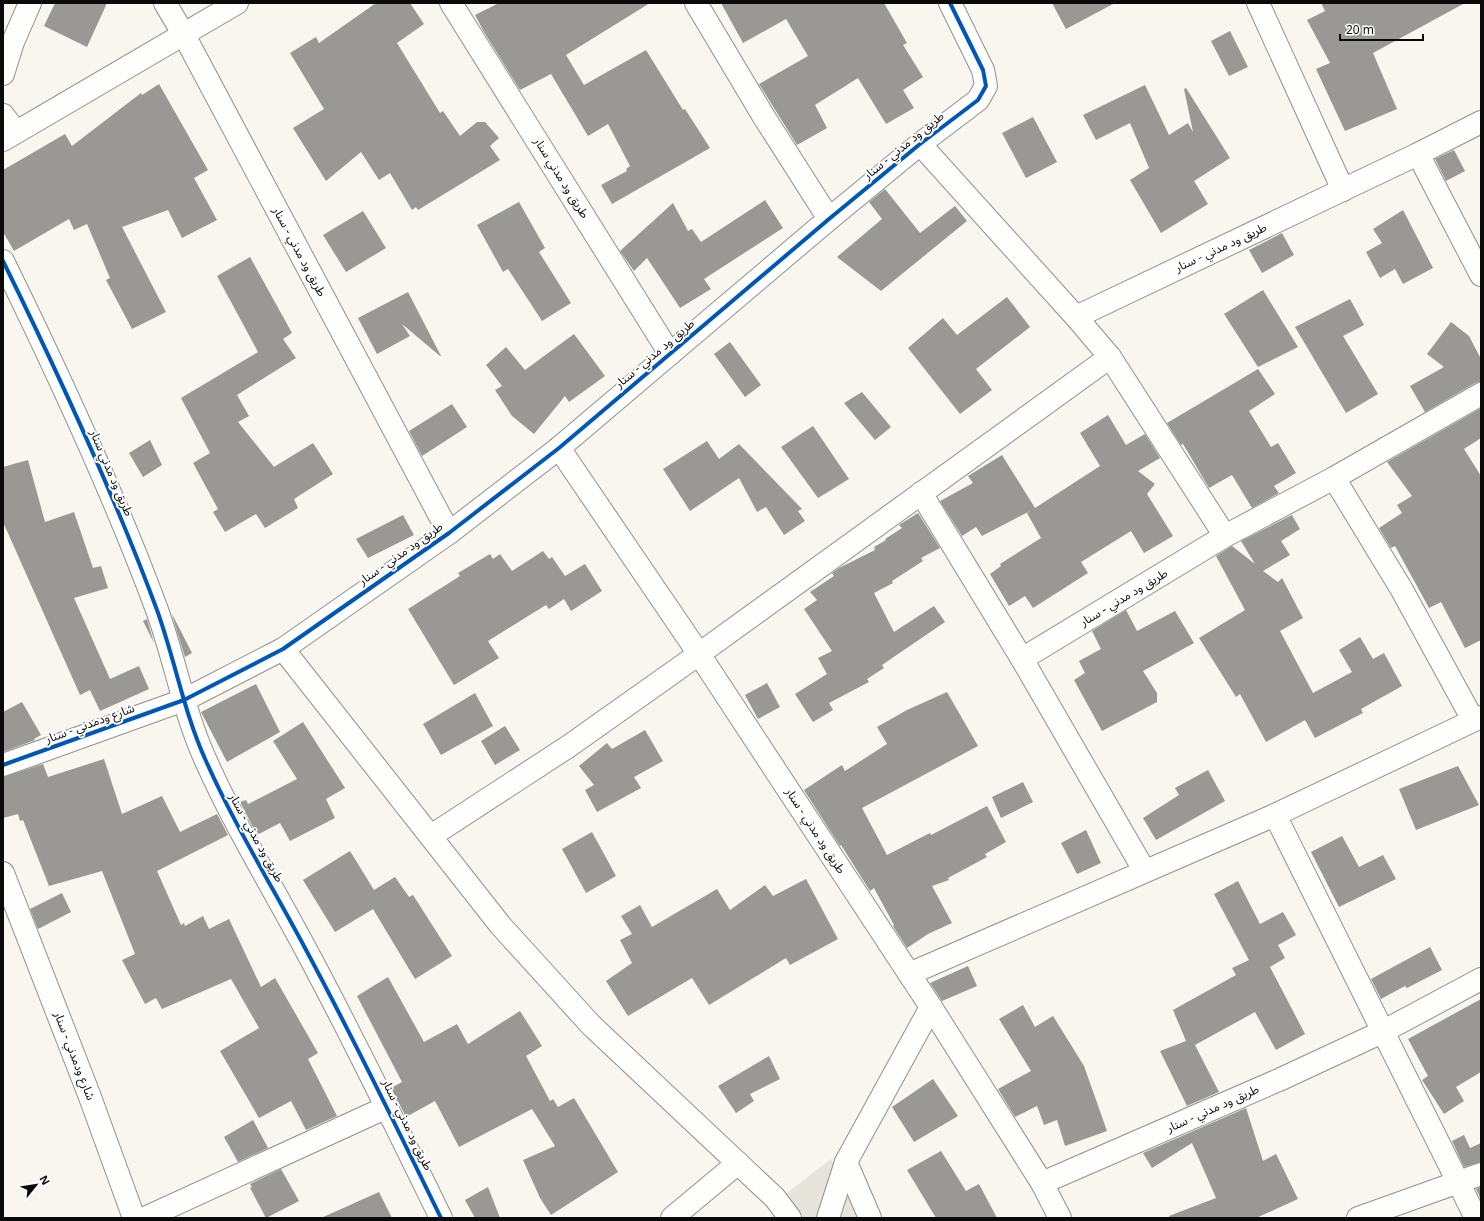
<svg xmlns="http://www.w3.org/2000/svg" width="1484" height="1221" font-family="Georgia,'Noto Sans Arabic',serif">
<style>
.plaza{fill:#e7e4db}
.building{fill:#9a9894}
.lines{fill:none;stroke-linecap:round;stroke-linejoin:round}
.minor-casing{stroke:#91908d;stroke-width:24}
.minor{stroke:#fefefc;stroke-width:22}
.cycleway-casing{stroke:#fff;stroke-width:6}
.cycleway{stroke:#0057b8;stroke-width:4}
.labels{text-anchor:middle;dominant-baseline:central;stroke-width:4;stroke-linejoin:round;paint-order:stroke}
.street-label{font-size:12px;fill:#0a0a0a;stroke:#fff}
</style>
<rect width="100%" height="100%" fill="#f8f6ee"/>
<path class="plaza" d="M 831,1159 L 859,1218 L 791,1218 L 783,1196 Z"/>
<g class="building">
<path d="M 55,3 L 107,3 L 87,47 L 44,26 Z"/>
<path d="M 376,3 L 410,3 L 424,24 L 397,43 L 440,113 L 443,111 L 460,136 L 477,122 L 485,122 L 499,138 L 490,146 L 500,160 L 418,210 L 416,207 L 412,210 L 390,173 L 379,180 L 361,152 L 326,181 L 293,128 L 324,109 L 290,53 L 316,37 L 319,43 Z"/>
<path d="M 499,3 L 650,3 L 566,55 L 584,85 L 646,50 L 683,110 L 685,109 L 710,148 L 612,204 L 601,185 L 627,171 L 626,169 L 630,166 L 608,124 L 588,136 L 551,74 L 520,90 L 484,32 L 475,15 Z"/>
<path d="M 721,3 L 884,3 L 907,43 L 903,45 L 923,77 L 903,90 L 914,108 L 886,124 L 858,78 L 815,105 L 827,128 L 797,145 L 759,84 L 808,56 L 786,19 L 743,43 Z"/>
<path d="M 1052,3 L 1115,3 L 1066,29 Z"/>
<path d="M 1321,3 L 1465,3 L 1373,53 L 1397,109 L 1345,131 L 1316,69 L 1330,63 L 1307,20 L 1325,11 Z"/>
<path d="M 1230,31 L 1248,67 L 1229,76 L 1211,41 Z"/>
<path d="M 159,84 L 208,170 L 194,178 L 217,220 L 182,238 L 168,210 L 122,227 L 166,312 L 132,329 L 106,280 L 110,278 L 87,224 L 74,230 L 69,219 L 14,251 L 3,232 L 3,170 L 65,134 L 72,146 L 141,93 L 142,95 Z"/>
<path d="M 1145,85 L 1169,135 L 1188,123 L 1193,132 L 1184,89 L 1186,88 L 1230,158 L 1194,181 L 1208,204 L 1161,233 L 1130,180 L 1149,168 L 1130,123 L 1096,140 L 1083,115 Z"/>
<path d="M 1033,117 L 1057,162 L 1026,178 L 1002,133 Z"/>
<path d="M 1454,150 L 1465,171 L 1446,181 L 1435,159 Z"/>
<path d="M 885,189 L 920,233 L 955,206 L 967,221 L 881,291 L 837,257 L 882,219 L 869,202 Z"/>
<path d="M 765,200 L 783,228 L 704,279 L 711,289 L 680,308 L 647,258 L 634,271 L 620,251 L 673,203 L 688,231 L 692,229 L 701,242 Z"/>
<path d="M 519,202 L 545,248 L 539,252 L 571,303 L 542,321 L 508,269 L 503,272 L 477,225 Z"/>
<path d="M 1403,210 L 1433,268 L 1403,284 L 1395,269 L 1380,278 L 1366,252 L 1382,243 L 1373,229 Z"/>
<path d="M 363,211 L 386,248 L 346,272 L 323,235 Z"/>
<path d="M 1282,233 L 1294,255 L 1262,273 L 1249,250 Z"/>
<path d="M 250,257 L 292,333 L 283,339 L 296,358 L 237,395 L 249,416 L 238,422 L 274,467 L 313,443 L 333,474 L 294,499 L 298,508 L 265,528 L 256,514 L 225,532 L 213,512 L 218,509 L 193,463 L 210,453 L 181,398 L 258,352 L 217,276 Z"/>
<path d="M 1263,290 L 1298,347 L 1258,367 L 1224,314 Z"/>
<path d="M 408,292 L 441,356 L 440,356 L 402,324 L 410,336 L 377,354 L 358,318 Z"/>
<path d="M 1007,297 L 1030,327 L 976,369 L 992,390 L 960,414 L 908,348 L 943,318 L 957,335 Z"/>
<path d="M 1350,299 L 1364,325 L 1343,336 L 1378,394 L 1346,413 L 1295,327 Z"/>
<path d="M 1451,322 L 1469,336 L 1481,359 L 1481,382 L 1475,383 L 1425,412 L 1410,386 L 1444,367 L 1427,354 Z"/>
<path d="M 574,334 L 605,376 L 569,402 L 565,396 L 534,434 L 512,416 L 495,390 L 502,386 L 486,365 L 506,347 L 525,370 Z"/>
<path d="M 730,342 L 761,385 L 745,397 L 714,354 Z"/>
<path d="M 1258,369 L 1275,394 L 1249,411 L 1271,447 L 1278,443 L 1296,473 L 1274,486 L 1279,493 L 1252,508 L 1232,475 L 1209,488 L 1183,444 L 1181,445 L 1167,423 Z"/>
<path d="M 862,392 L 891,427 L 875,440 L 844,403 Z"/>
<path d="M 452,404 L 467,427 L 422,456 L 409,431 Z"/>
<path d="M 1481,408 L 1481,438 L 1464,449 L 1481,476 L 1481,640 L 1465,648 L 1441,602 L 1429,608 L 1395,546 L 1391,548 L 1379,528 L 1402,513 L 1397,505 L 1412,496 L 1387,462 Z"/>
<path d="M 1108,415 L 1126,445 L 1145,434 L 1160,458 L 1138,471 L 1155,484 L 1147,494 L 1173,536 L 1144,553 L 1131,531 L 1081,562 L 1088,573 L 1033,608 L 1025,596 L 1009,606 L 990,574 L 1001,566 L 1000,564 L 1041,538 L 1027,513 L 1032,510 L 982,536 L 976,527 L 962,536 L 940,501 L 973,483 L 968,476 L 1002,455 L 1035,508 L 1100,466 L 1080,433 Z"/>
<path d="M 813,426 L 849,479 L 818,498 L 781,447 Z"/>
<path d="M 150,440 L 162,465 L 143,477 L 129,453 Z"/>
<path d="M 707,441 L 719,459 L 739,444 L 802,509 L 798,511 L 805,521 L 784,535 L 766,507 L 757,512 L 739,478 L 690,511 L 663,469 Z"/>
<path d="M 28,460 L 45,522 L 74,512 L 93,568 L 101,566 L 108,588 L 74,598 L 110,679 L 139,666 L 149,689 L 100,711 L 90,690 L 80,695 L 3,522 L 3,467 Z"/>
<path d="M 918,513 L 940,548 L 921,558 L 923,561 L 892,581 L 893,583 L 874,593 L 894,632 L 934,606 L 945,622 L 882,665 L 884,668 L 867,679 L 869,682 L 829,703 L 833,710 L 813,722 L 795,694 L 827,674 L 818,658 L 832,651 L 804,609 L 817,600 L 810,592 L 834,576 L 832,573 L 839,568 L 875,550 L 874,547 L 886,540 L 885,539 L 902,528 L 899,525 Z"/>
<path d="M 403,515 L 414,535 L 368,558 L 356,539 Z"/>
<path d="M 1292,515 L 1300,529 L 1281,541 L 1290,555 L 1263,571 L 1278,582 L 1282,578 L 1303,618 L 1280,631 L 1313,693 L 1352,672 L 1339,650 L 1360,637 L 1373,659 L 1384,653 L 1402,686 L 1361,709 L 1363,713 L 1315,738 L 1305,720 L 1266,742 L 1240,694 L 1236,697 L 1199,638 L 1245,610 L 1216,556 L 1232,546 L 1255,564 L 1241,541 Z"/>
<path d="M 543,551 L 549,559 L 552,557 L 565,576 L 585,564 L 602,591 L 571,611 L 564,599 L 549,609 L 546,605 L 488,641 L 499,658 L 454,685 L 408,609 L 460,576 L 458,573 L 490,554 L 493,559 L 500,554 L 512,571 Z"/>
<path d="M 1126,610 L 1137,631 L 1175,611 L 1194,643 L 1143,671 L 1157,693 L 1157,702 L 1102,731 L 1074,680 L 1085,673 L 1079,661 L 1101,649 L 1092,631 Z"/>
<path d="M 172,614 L 192,653 L 185,657 L 175,625 Z"/>
<path d="M 147,619 L 151,633 L 154,643 L 143,621 Z"/>
<path d="M 767,683 L 780,707 L 758,719 L 745,695 Z"/>
<path d="M 256,684 L 280,732 L 227,762 L 201,712 Z"/>
<path d="M 947,692 L 978,746 L 862,808 L 887,855 L 930,833 L 931,835 L 987,806 L 1006,842 L 985,854 L 987,857 L 948,878 L 949,880 L 932,886 L 952,923 L 928,934 L 907,948 L 893,926 L 894,925 L 874,888 L 870,891 L 841,845 L 840,846 L 804,790 L 842,765 L 845,771 L 887,744 L 877,727 L 907,710 Z"/>
<path d="M 475,693 L 493,726 L 441,755 L 423,724 Z"/>
<path d="M 22,702 L 41,735 L 34,739 L 35,740 L 3,752 L 3,712 Z"/>
<path d="M 303,722 L 345,788 L 326,799 L 335,818 L 290,841 L 280,823 L 257,835 L 240,802 L 246,800 L 248,804 L 297,779 L 273,741 Z"/>
<path d="M 505,726 L 520,750 L 495,765 L 481,741 Z"/>
<path d="M 645,730 L 663,761 L 634,777 L 641,788 L 597,812 L 585,790 L 594,785 L 579,766 L 607,743 L 612,749 Z"/>
<path d="M 104,759 L 122,814 L 162,796 L 180,832 L 217,814 L 228,835 L 157,871 L 181,925 L 184,923 L 185,926 L 203,916 L 209,929 L 229,919 L 261,987 L 275,978 L 318,1053 L 308,1059 L 337,1116 L 306,1130 L 291,1101 L 259,1118 L 220,1051 L 259,1028 L 231,979 L 162,1009 L 156,998 L 145,1004 L 122,960 L 135,954 L 102,871 L 49,886 L 23,820 L 20,821 L 18,814 L 3,818 L 3,777 L 43,764 L 48,777 Z"/>
<path d="M 1458,766 L 1479,805 L 1416,830 L 1399,789 Z"/>
<path d="M 1208,770 L 1225,801 L 1156,840 L 1143,818 L 1179,795 L 1175,788 Z"/>
<path d="M 1023,782 L 1033,802 L 1001,818 L 992,797 Z"/>
<path d="M 1086,830 L 1101,863 L 1077,874 L 1061,843 Z"/>
<path d="M 592,832 L 616,876 L 586,893 L 562,849 Z"/>
<path d="M 1342,836 L 1359,867 L 1383,855 L 1396,879 L 1339,907 L 1311,852 Z"/>
<path d="M 350,851 L 374,890 L 395,877 L 409,897 L 413,895 L 452,956 L 415,979 L 373,909 L 335,932 L 303,880 Z"/>
<path d="M 806,879 L 838,939 L 790,965 L 786,958 L 709,1005 L 692,978 L 628,1016 L 606,981 L 632,963 L 620,940 L 632,934 L 621,916 L 640,905 L 652,927 L 717,889 L 730,910 L 765,885 L 773,896 Z"/>
<path d="M 1238,881 L 1260,924 L 1283,912 L 1296,935 L 1278,945 L 1285,958 L 1270,967 L 1305,1034 L 1276,1050 L 1255,1012 L 1195,1045 L 1219,1092 L 1187,1106 L 1160,1051 L 1186,1041 L 1173,1010 L 1236,975 L 1232,968 L 1249,960 L 1214,894 Z"/>
<path d="M 62,893 L 71,912 L 38,929 L 30,909 Z"/>
<path d="M 1430,947 L 1442,970 L 1407,988 L 1405,986 L 1381,999 L 1371,979 Z"/>
<path d="M 968,966 L 977,986 L 942,1001 L 930,983 Z"/>
<path d="M 388,977 L 424,1042 L 457,1024 L 468,1044 L 520,1011 L 542,1046 L 526,1056 L 550,1101 L 553,1099 L 558,1107 L 574,1098 L 618,1172 L 551,1215 L 540,1198 L 523,1160 L 555,1146 L 532,1109 L 459,1147 L 435,1101 L 406,1117 L 391,1088 L 402,1082 L 357,996 Z"/>
<path d="M 1481,999 L 1481,1072 L 1456,1087 L 1464,1101 L 1444,1114 L 1422,1080 L 1428,1076 L 1408,1039 Z"/>
<path d="M 1023,1005 L 1035,1027 L 1053,1016 L 1084,1066 L 1107,1131 L 1065,1146 L 1057,1120 L 1044,1125 L 1037,1106 L 1015,1117 L 998,1089 L 1031,1071 L 999,1019 Z"/>
<path d="M 769,1056 L 780,1079 L 750,1094 L 754,1101 L 736,1113 L 718,1086 Z"/>
<path d="M 933,1079 L 958,1116 L 914,1142 L 892,1107 Z"/>
<path d="M 1246,1108 L 1263,1161 L 1276,1154 L 1298,1199 L 1256,1218 L 1170,1218 L 1169,1216 L 1216,1198 L 1192,1143 L 1152,1168 L 1143,1153 Z"/>
<path d="M 253,1120 L 268,1148 L 238,1162 L 224,1137 Z"/>
<path d="M 1464,1135 L 1470,1148 L 1481,1143 L 1481,1162 L 1464,1167 L 1452,1141 Z"/>
<path d="M 941,1151 L 966,1191 L 979,1184 L 997,1218 L 936,1218 L 907,1170 Z"/>
<path d="M 281,1169 L 299,1201 L 266,1218 L 250,1188 L 252,1187 L 250,1184 Z"/>
<path d="M 488,1187 L 500,1218 L 475,1218 L 465,1200 Z"/>
<path d="M 1481,1187 L 1481,1200 L 1476,1189 Z"/>
<path d="M 379,1192 L 392,1218 L 321,1218 Z"/>
</g>
<g class="lines">
<g class="minor-casing">
<g id="minor">
<path d="M 165,3 L 184,35 L 449,533"/>
<path d="M 451,3 L 670,354"/>
<path d="M 696,3 L 764,117 L 829,219"/>
<path d="M 1258,3 L 1343,190"/>
<path d="M 3,74 L 13,42 L 30,3"/>
<path d="M 3,115 L 16,132"/>
<path d="M 3,140 L 237,3"/>
<path d="M 920,144 L 1076,317 L 1110,357 L 1225,536"/>
<path d="M 1418,154 L 1481,275"/>
<path d="M 3,261 C 59,375 113,491 157,610 C 175,660 184,713 206,761 C 235,826 272,886 305,948 C 353,1037 397,1128 441,1218"/>
<path d="M 1076,317 L 1418,154 L 1481,122"/>
<path d="M 559,448 L 699,654 L 931,1007 L 1042,1183 L 1060,1218"/>
<path d="M 1334,478 L 1402,590 L 1473,720"/>
<path d="M 921,493 L 1022,659 L 1144,870"/>
<path d="M 283,649 L 501,926 L 591,1025 L 775,1198 L 790,1218"/>
<path d="M 1022,659 L 1225,536 L 1334,478 L 1481,394"/>
<path d="M 3,765 L 184,700 L 283,649 L 449,533 L 559,448 L 829,219 L 920,144 L 978,100 L 986,86 L 983,70 L 950,3"/>
<path d="M 1275,815 L 1476,1218"/>
<path d="M 431,836 L 569,746 L 699,654 L 1110,357"/>
<path d="M 3,873 L 90,1097 L 134,1218"/>
<path d="M 909,974 L 1275,815 L 1481,717"/>
<path d="M 846,1162 L 870,1218"/>
<path d="M 1042,1183 L 1281,1079 L 1382,1032 L 1481,979"/>
<path d="M 145,1218 L 387,1107"/>
<path d="M 672,1218 L 738,1163"/>
<path d="M 828,1218 L 846,1162 L 931,1007"/>
<path d="M 1358,1218 L 1481,1174"/>
</g>
</g>
<use href="#minor" class="minor"/>
<g class="cycleway-casing">
<g id="cycleway">
<path d="M 3,261 C 59,375 113,491 157,610 C 175,660 184,713 206,761 C 235,826 272,886 305,948 C 353,1037 397,1128 441,1218"/>
<path d="M 3,765 L 184,700 L 283,649 L 449,533 L 559,448 L 829,219 L 920,144 L 978,100 L 986,86 L 983,70 L 950,3"/>
</g>
</g>
<use href="#cycleway" class="cycleway"/>
</g>
<g class="labels">
<g class="street-label">
<text transform="translate(904 146) rotate(-39)">طريق ود مدني - سنار</text>
<text transform="translate(561 178) rotate(58)">طريق ود مدني سنار</text>
<text transform="translate(1221 248) rotate(-25)">طريق ود مدني - سنار</text>
<text transform="translate(299 252) rotate(62)">طريق ود مدني - سنار</text>
<text transform="translate(655 354) rotate(-40)">طريق ود مدني - سنار</text>
<text transform="translate(111 473) rotate(67)">طريق ود مدني سنار</text>
<text transform="translate(401 554) rotate(-35)">طريق ود مدني - سنار</text>
<text transform="translate(1124 598) rotate(-31)">طريق ود مدني - سنار</text>
<text transform="translate(90 724) rotate(-20)">شارع ودمدني - سنار</text>
<text transform="translate(815 831) rotate(57)">طريق ود مدني - سنار</text>
<text transform="translate(256 838) rotate(61)">طريق ود مدني - سنار</text>
<text transform="translate(74 1056) rotate(69)">شارع ودمدني - سنار</text>
<text transform="translate(1213 1109) rotate(-24)">طريق ود مدني - سنار</text>
<text transform="translate(407 1125) rotate(64)">طريق ود مدني - سنار</text>
</g>
</g>
<rect width="1484" height="1221" fill="none" stroke="#0a0a0a" stroke-width="8"/>
<g transform="translate(36 1185) rotate(60)" stroke="#ffffff" stroke-width="3" paint-order="stroke">
<path d="M0-3L7 15L0 10L-7 15Z" fill="#0a0a0a"/>
<text y="-6" font-size="11" font-weight="bold" text-anchor="middle" fill="#0a0a0a">N</text>
</g>
<path d="M1340 34v6h83v-6" fill="none" stroke="#0a0a0a" stroke-width="2"/>
<text x="1346" y="34" font-size="12" fill="#0a0a0a" stroke="#ffffff" stroke-width="3" paint-order="stroke">20 m</text>
</svg>
